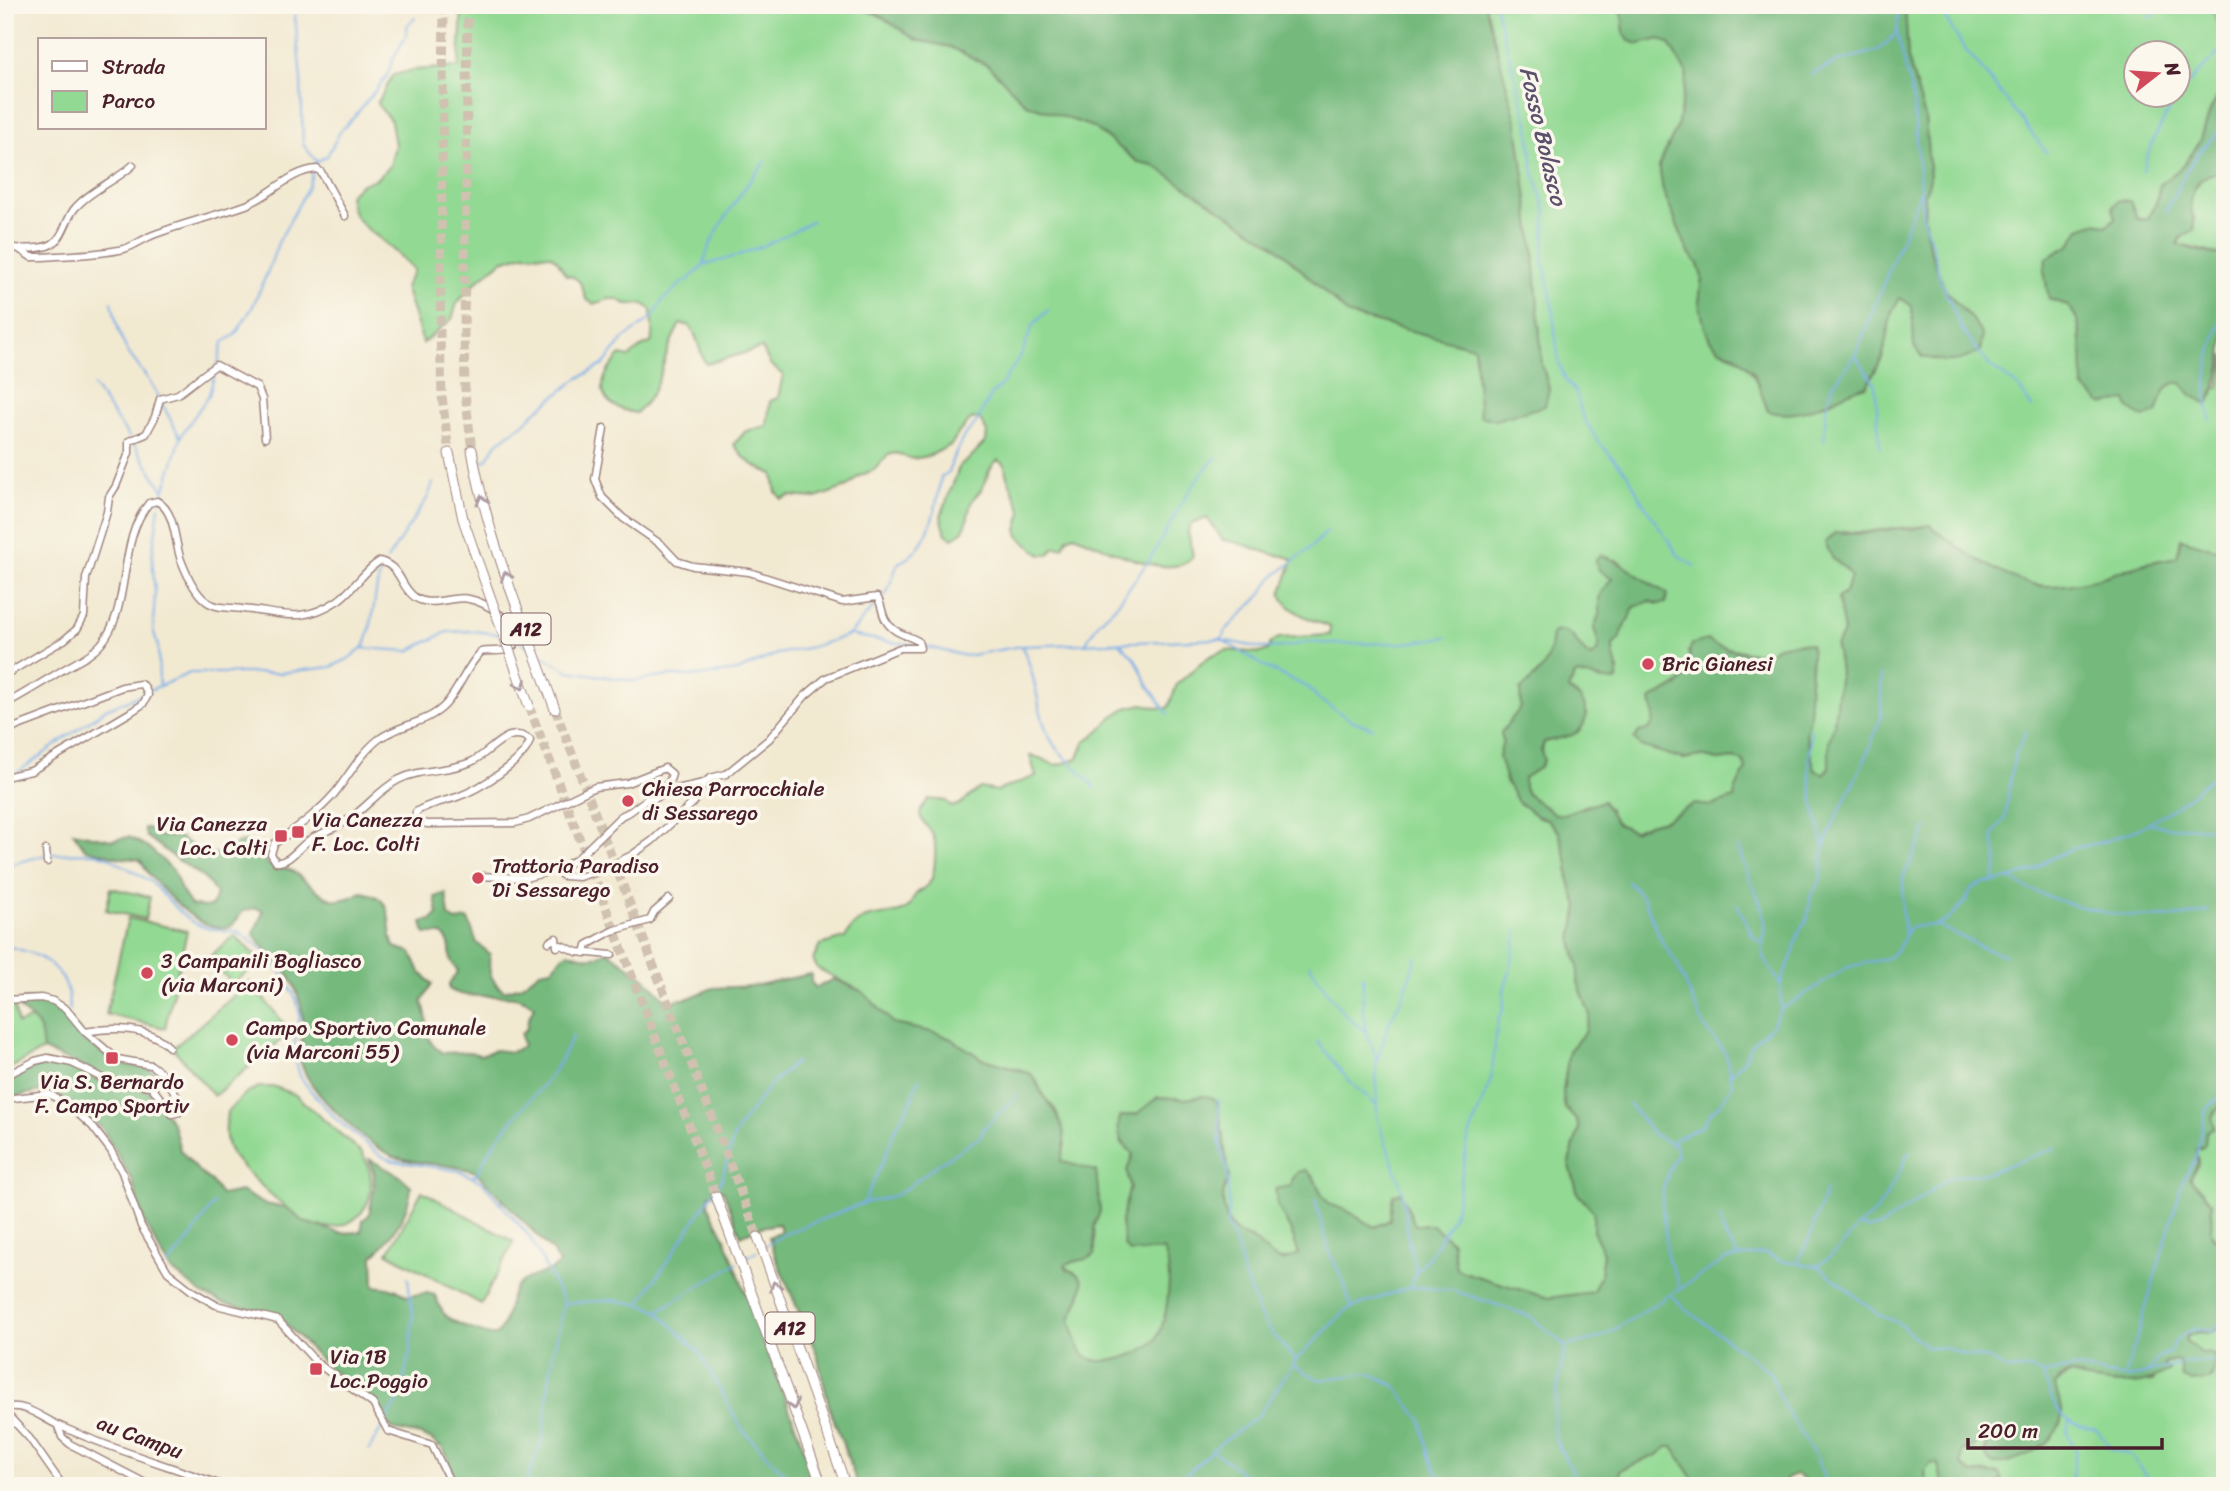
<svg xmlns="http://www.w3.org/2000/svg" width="2230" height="1491" font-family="Sriracha,sans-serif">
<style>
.green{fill:#92d993;stroke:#6e7c5f;stroke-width:2;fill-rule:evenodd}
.forest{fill:#75b97d;stroke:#606c54;stroke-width:2}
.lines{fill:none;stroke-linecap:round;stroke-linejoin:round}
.stream{stroke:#7bafe8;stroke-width:2}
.highway-tunnel{stroke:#d0c1b0;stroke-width:9;stroke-dasharray:9 4.5;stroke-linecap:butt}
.minor-casing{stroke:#9e847e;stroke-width:9}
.highway-casing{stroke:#9e847e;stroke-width:11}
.minor{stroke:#fff;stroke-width:6}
.highway{stroke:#fff;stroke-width:9}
.highway-bridge-casing{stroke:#9e847e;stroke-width:11;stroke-linecap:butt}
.highway-bridge{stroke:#fff;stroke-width:9}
.oneway{stroke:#ae9aa0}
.poi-dot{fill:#d1495b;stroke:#fbf7ec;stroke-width:2.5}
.labels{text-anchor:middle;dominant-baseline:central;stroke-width:7;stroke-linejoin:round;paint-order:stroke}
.shield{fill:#fbf7ec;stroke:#7f6065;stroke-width:2}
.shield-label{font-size:19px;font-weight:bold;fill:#4a1f2b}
.poi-label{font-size:21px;fill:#4a1f2b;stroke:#fbf7ec;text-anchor:start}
.street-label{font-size:21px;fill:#4a1f2b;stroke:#fbf7ec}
.water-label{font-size:23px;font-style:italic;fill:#5b516d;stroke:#fbf7ec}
</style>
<rect width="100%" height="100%" fill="#fbf7ec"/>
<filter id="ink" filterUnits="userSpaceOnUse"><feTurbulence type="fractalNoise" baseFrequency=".0143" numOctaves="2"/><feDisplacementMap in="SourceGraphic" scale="14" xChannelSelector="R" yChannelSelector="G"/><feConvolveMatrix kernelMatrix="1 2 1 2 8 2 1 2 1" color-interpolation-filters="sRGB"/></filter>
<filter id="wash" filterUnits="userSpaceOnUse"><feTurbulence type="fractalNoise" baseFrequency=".00686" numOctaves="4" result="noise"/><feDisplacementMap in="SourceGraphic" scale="28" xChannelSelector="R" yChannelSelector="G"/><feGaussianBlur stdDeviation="1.57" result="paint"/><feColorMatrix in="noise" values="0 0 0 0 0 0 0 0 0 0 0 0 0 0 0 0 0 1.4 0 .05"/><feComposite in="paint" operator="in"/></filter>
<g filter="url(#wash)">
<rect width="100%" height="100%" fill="#f2e9d1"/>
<g class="green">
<path d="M 462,5 L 851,5 L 877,14 L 917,40 L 951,47 L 989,66 L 1026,104 L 1093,127 L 1138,162 L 1153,164 L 1277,247 L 1349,315 L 1474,347 L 1480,416 L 1549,389 L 1542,364 L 1534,252 L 1517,124 L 1485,5 L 1621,5 L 1624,33 L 1639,44 L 1660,39 L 1669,44 L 1687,74 L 1677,128 L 1659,165 L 1663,191 L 1689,253 L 1698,264 L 1702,277 L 1699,303 L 1720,350 C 1753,360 1757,382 1768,411 L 1826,404 L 1852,389 L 1867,386 L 1882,358 L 1892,311 L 1900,298 L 1912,306 L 1914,346 L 1980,351 L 1982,336 L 1975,323 L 1945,290 L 1929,247 L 1924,216 L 1925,194 L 1930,179 L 1925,118 L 1908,58 L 1905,5 L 2211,5 L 2225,45 L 2225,83 L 2211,109 L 2200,142 L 2183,166 L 2160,185 L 2155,205 L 2148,219 L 2115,218 L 2107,226 L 2080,228 L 2071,245 L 2048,258 L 2049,299 L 2068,306 L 2077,318 L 2082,348 L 2126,400 L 2157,413 C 2162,399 2164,381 2181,383 L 2192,395 L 2219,387 L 2225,355 L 2225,552 L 2181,539 L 2178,557 C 2166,560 2153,561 2141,564 C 2110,574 2080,587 2047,586 C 2010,586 1957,548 1930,525 C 1917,528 1908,528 1896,528 C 1875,529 1866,535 1844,531 L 1833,559 L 1847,570 L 1851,577 L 1845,593 L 1838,598 L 1844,631 L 1836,646 L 1840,671 L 1834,724 L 1829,742 L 1829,767 L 1823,774 L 1814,770 L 1806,735 L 1810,717 L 1809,698 L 1812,652 L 1810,644 L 1801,643 L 1776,647 L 1769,652 L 1752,653 L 1715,645 L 1688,651 C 1694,683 1675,687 1651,699 L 1654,715 L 1653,724 L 1647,730 L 1683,759 L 1701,756 L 1718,760 L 1735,758 L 1743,761 L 1746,768 C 1743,779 1734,786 1735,798 L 1711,806 L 1694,804 L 1665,820 L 1649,824 L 1633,831 C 1621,826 1612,822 1609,808 L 1587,805 L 1564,814 L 1555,814 L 1527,794 L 1524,787 L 1524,778 L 1539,768 L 1544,742 L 1578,732 C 1585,709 1589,706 1568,689 L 1576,674 L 1593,677 L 1601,681 L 1619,671 L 1612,653 L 1613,645 L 1619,639 L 1634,607 L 1650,601 L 1658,604 L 1667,593 L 1651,586 L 1615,559 L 1613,579 L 1602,591 L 1599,598 L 1599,615 L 1594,628 L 1599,644 L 1597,652 L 1591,657 L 1583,653 L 1574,637 L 1553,633 C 1549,666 1544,669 1520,690 L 1521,707 L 1501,733 L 1503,741 L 1499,757 L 1539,817 L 1547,819 L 1559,832 L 1568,864 L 1569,881 L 1578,906 L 1572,941 L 1578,965 L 1578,982 L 1590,1015 L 1585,1032 L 1569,1051 L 1563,1092 L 1565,1108 L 1577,1121 L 1579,1129 L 1569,1162 L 1578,1194 L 1594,1212 L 1593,1230 L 1603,1253 L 1600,1276 L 1593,1292 L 1548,1298 L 1463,1272 L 1456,1268 L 1415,1225 L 1393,1195 L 1390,1220 L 1375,1227 L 1359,1220 L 1346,1210 L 1330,1205 L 1324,1199 L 1313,1175 L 1293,1178 L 1291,1186 L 1277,1205 L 1290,1229 L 1299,1254 C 1285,1260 1276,1263 1264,1251 C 1260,1248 1257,1242 1253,1239 C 1248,1236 1242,1236 1237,1233 C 1221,1221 1219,1193 1229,1178 L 1224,1145 L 1203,1096 L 1186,1099 L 1158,1097 L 1137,1114 L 1120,1117 L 1121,1142 L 1133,1154 L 1127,1171 L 1130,1187 L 1121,1221 L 1130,1252 L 1164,1250 C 1174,1266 1168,1323 1156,1339 C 1146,1354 1097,1371 1083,1354 C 1076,1346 1073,1330 1070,1319 C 1077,1303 1095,1276 1068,1270 L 1065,1264 C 1075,1259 1086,1262 1095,1253 L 1094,1227 L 1100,1211 L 1077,1167 L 1060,1161 L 1065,1144 L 1056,1110 L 1044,1097 L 1036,1080 L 1022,1070 L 981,1058 L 951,1039 L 935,1033 L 894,1024 L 863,992 L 817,968 L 813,960 L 820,945 L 845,938 C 860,908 883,920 905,910 C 912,906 912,898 917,893 C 923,889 930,885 932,878 C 935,870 937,842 933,835 C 925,820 911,818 929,799 L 946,801 L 952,807 L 960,804 L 980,788 L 997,791 L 1036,776 L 1030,756 C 1057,759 1044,773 1078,758 L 1085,741 L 1100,731 L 1112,717 L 1126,708 L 1143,704 L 1159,708 L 1168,708 L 1177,684 L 1210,656 L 1227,650 L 1260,653 L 1268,650 L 1271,642 L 1279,638 L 1330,635 L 1330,627 C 1313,620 1288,613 1281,594 L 1293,560 C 1286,554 1281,557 1272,554 C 1255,549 1241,542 1223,540 L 1207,518 L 1191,524 L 1188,532 L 1193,556 C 1172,585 1101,545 1074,535 L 1067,538 L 1063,547 L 1054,547 L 1049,554 L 1041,555 L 1020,538 L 1017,530 L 1022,512 L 1006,474 L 1005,465 L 998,460 C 988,467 988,477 982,488 C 980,493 975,495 972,501 C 966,516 970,530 953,538 L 946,534 L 941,516 L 960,465 L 968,460 L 986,441 L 987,432 L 979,418 L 972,419 L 960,431 L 951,445 L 929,456 L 912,459 L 896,453 L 888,455 L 874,470 L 859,476 L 847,487 L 816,498 L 789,496 L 782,499 L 776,492 L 773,474 C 755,467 744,461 734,444 L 746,431 L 767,426 L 770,401 L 778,398 L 783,375 L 770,364 L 762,348 L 706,364 C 698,351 699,335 688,325 L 680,324 C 676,332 671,341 668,350 C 659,376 658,393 636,413 C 596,406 594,382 621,355 L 629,357 L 643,346 L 651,343 C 654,333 651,320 651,309 L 643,304 L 626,304 L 617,299 L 609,299 L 593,304 L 586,299 C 582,286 581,277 566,275 L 557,260 L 550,255 L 525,254 L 502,261 L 477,281 L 457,303 L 452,319 L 423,343 L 405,287 L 414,270 C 406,262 398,254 389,246 C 370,229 352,224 349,195 L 360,185 L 376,179 L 390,166 L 395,145 L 391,121 L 377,104 L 393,75 L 414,70 L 459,67 ZM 2136,52 L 2178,52 L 2178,94 L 2136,94 Z"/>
<path d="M 2215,172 L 2225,175 L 2225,256 L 2177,244 L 2195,221 C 2194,216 2190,209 2190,203 C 2191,190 2202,175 2215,172 Z"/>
<path d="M 111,888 L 150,897 L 145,919 L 106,910 Z"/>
<path d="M 128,918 L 187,931 L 165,1028 L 106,1014 Z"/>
<path d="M 235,935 L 260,961 L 233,984 L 208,958 Z"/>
<path d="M 250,982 L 291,1032 L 214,1096 L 173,1048 Z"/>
<path d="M 13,1002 L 18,1024 L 34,1018 L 41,1027 L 43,1050 L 5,1071 L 5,1003 Z"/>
<path d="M 259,1087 L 275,1087 L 294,1094 L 362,1153 C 385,1190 363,1235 317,1226 C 312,1225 306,1223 302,1220 C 287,1209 235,1165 229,1149 C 224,1138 226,1124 227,1112 L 246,1093 Z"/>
<path d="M 2225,1100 L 2225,1239 L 2216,1240 L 2211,1232 L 2212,1203 L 2190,1178 L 2198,1164 L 2196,1149 L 2202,1148 C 2206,1141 2205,1138 2207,1131 C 2209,1119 2218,1109 2225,1100 Z"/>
<path d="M 422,1191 L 514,1242 L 481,1304 L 388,1253 Z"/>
<path d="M 2225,1322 L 2225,1486 L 1997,1486 L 2002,1481 L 1987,1472 L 1972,1474 L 1961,1465 L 1962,1451 L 1975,1446 L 1981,1430 L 1986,1430 L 1985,1452 L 1993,1464 C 2019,1463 2062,1442 2062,1412 C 2062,1403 2056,1395 2055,1385 L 2069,1374 C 2077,1374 2082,1380 2090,1380 C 2111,1383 2131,1384 2153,1381 L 2165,1363 L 2176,1360 L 2180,1362 L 2182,1377 C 2192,1382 2202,1382 2212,1377 L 2214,1368 L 2200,1352 L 2185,1340 L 2187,1336 L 2198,1332 L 2212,1333 Z"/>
<path d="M 1668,1447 L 1673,1447 L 1698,1486 L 1620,1486 L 1620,1470 L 1657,1455 Z"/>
<path d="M 1929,1463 L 1938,1464 L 1943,1486 L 1926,1486 L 1925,1471 Z"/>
</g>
<g class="forest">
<path d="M 851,5 L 1485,5 L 1517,124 L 1534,252 L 1542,364 L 1549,389 L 1545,406 L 1495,420 L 1480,416 L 1474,347 L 1349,315 L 1277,247 L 1153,165 L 1138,162 L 1093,127 L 1026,104 L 989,66 L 951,47 L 917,40 L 877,14 Z"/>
<path d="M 1621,5 L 1905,5 L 1908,58 L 1925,118 L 1930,179 L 1925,194 L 1924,216 L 1929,247 L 1945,290 L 1975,323 L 1982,336 L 1980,351 C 1957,365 1947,362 1922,357 L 1914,346 L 1912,306 L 1900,298 L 1892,311 L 1882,358 L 1867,386 C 1833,394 1805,423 1768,411 L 1754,373 L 1734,354 L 1720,350 L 1710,340 L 1705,328 L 1699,303 L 1702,277 L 1698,264 L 1689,253 L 1663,191 L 1659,165 L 1677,128 L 1687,74 L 1669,44 L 1660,39 L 1639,44 L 1629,41 L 1624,33 Z"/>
<path d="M 2225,83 L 2225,175 C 2206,169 2193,183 2191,202 C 2190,211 2195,220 2194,230 L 2180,238 L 2177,244 L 2198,251 L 2225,256 C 2225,305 2230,362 2208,404 L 2192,395 L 2181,383 C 2164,381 2162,399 2157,413 L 2143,418 L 2129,408 L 2126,400 L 2102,404 L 2083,387 C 2082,366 2085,324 2070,308 C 2065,303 2057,301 2049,299 L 2044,271 L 2047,258 L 2070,245 L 2080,228 L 2097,222 L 2107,226 L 2115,218 L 2113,207 L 2119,200 L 2130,201 L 2138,220 L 2148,219 L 2156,204 L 2160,185 L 2183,166 L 2200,142 L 2211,109 Z"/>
<path d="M 1930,525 C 1957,548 2010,585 2047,586 C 2080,587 2110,574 2141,565 C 2152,561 2165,560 2177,557 L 2181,539 L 2225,552 L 2225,1100 L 2212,1117 L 2214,1127 L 2206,1132 L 2205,1145 L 2196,1149 L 2198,1164 L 2190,1178 L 2212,1203 L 2211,1232 L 2213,1238 L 2225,1239 L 2225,1322 L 2212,1333 L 2198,1332 L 2187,1336 L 2185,1340 L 2200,1352 L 2215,1355 L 2214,1368 L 2209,1380 L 2191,1382 L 2182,1377 L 2180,1362 L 2176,1360 L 2165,1362 L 2164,1366 L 2169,1368 L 2169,1370 C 2146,1389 2116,1385 2088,1380 C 2080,1379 2076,1372 2068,1374 C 2062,1376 2058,1381 2055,1385 C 2056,1395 2062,1403 2062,1412 C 2062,1442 2019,1463 1993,1464 L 1986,1457 L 1986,1431 L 1982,1430 L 1975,1446 L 1962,1451 L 1961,1465 L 1972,1474 L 1999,1473 L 2002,1477 L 2002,1481 L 1997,1486 L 1943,1486 L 1938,1464 L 1930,1463 L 1925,1471 L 1926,1486 L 1815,1486 L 1796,1475 L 1787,1479 L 1782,1486 L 1698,1486 L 1673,1447 L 1668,1447 L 1657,1455 L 1620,1470 L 1619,1486 L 858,1486 L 829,1406 L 817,1354 L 778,1263 L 769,1237 L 781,1231 L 779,1224 L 761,1227 L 741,1236 L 723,1190 L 709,1195 L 708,1205 L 725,1238 L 818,1486 L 455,1486 L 446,1463 L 449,1459 L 441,1446 L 438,1446 L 432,1440 L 421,1435 L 395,1430 L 388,1425 L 376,1403 L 330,1369 L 281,1319 L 272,1314 L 223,1303 L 204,1295 L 170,1269 L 144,1222 L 132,1180 L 102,1128 L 54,1092 C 38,1088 22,1098 5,1097 L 5,1081 L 43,1063 L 73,1067 L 109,1086 L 149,1091 L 173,1124 L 180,1150 L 200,1173 L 211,1181 L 221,1195 L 241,1191 L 264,1204 L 285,1207 L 304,1222 L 340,1233 L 361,1232 L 363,1220 L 369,1215 L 374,1189 L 374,1174 L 369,1159 L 400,1176 L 411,1186 C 410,1212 391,1239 373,1256 L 374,1286 L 395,1289 L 407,1296 L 427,1293 L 435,1295 C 438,1302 440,1309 445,1315 C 451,1322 489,1337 496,1335 C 510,1322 505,1297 519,1284 C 531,1272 550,1276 559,1264 L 553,1252 L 476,1172 C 451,1163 414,1165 393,1156 C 365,1143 308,1092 301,1062 C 298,1049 303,1037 303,1025 C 303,1010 299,996 293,983 C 283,961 265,952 253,934 C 255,926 261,924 263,911 L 256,908 L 243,911 C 238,916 236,925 228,927 C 201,934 164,892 149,874 C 145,869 144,864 140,860 C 133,858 129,859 122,858 C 110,856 97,851 85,849 L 73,832 L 112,840 L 129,837 L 148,847 L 173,870 L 181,890 L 191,905 L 204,907 L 212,906 L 216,894 C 204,873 191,870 174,857 C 164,850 156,843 146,836 L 144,828 L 148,828 C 159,839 165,836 179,837 C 191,845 210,860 225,851 C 232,846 236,843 245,842 L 252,847 L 264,844 L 267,847 L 265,861 C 277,873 278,866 290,870 C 294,871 300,877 304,880 C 328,898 332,908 362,892 C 399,899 384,923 394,947 L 411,952 L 420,972 L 432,984 L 422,1002 C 433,1024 418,1038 443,1053 L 469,1052 L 480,1055 L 495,1050 L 512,1052 L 523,1046 L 521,1034 L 527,1028 L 528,1019 L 534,1006 C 529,1002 521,998 514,997 C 496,994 463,1000 449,989 L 449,984 L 458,971 L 451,961 C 449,950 453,945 442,934 L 425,934 L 422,922 L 432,920 L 438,914 L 435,897 L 446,893 L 449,916 L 456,921 L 468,919 L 477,943 L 490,954 C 488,970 489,980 504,991 L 521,986 L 540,971 L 552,969 L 562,956 L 569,952 C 583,957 594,961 606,951 L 610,953 L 646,979 L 670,1004 L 676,1000 L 689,998 L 713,988 L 753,986 L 811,974 L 811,982 L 816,988 L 834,979 L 863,992 L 894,1024 L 936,1033 L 951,1039 L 981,1058 L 1031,1074 C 1037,1081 1039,1091 1045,1098 C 1062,1122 1069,1131 1061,1161 L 1096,1171 L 1100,1211 L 1094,1227 L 1095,1254 C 1086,1262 1076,1259 1065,1265 L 1068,1270 C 1095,1276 1077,1303 1070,1319 C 1073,1330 1076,1346 1083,1354 C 1098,1371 1146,1354 1156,1339 C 1168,1323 1174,1266 1163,1250 L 1130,1252 L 1124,1246 L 1121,1221 L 1130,1187 L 1127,1171 L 1133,1154 C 1122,1143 1115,1133 1120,1117 L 1137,1114 L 1158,1097 L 1186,1099 L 1203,1096 L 1211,1097 L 1218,1102 L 1229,1178 C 1219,1194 1222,1224 1240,1234 C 1245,1237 1251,1237 1255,1241 C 1265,1250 1269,1256 1283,1261 L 1299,1254 L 1290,1229 L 1277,1205 L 1275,1189 L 1291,1186 L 1293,1178 L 1298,1172 L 1306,1170 C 1317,1178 1317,1189 1325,1199 C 1330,1207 1338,1206 1345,1210 C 1355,1215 1364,1222 1375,1227 L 1390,1220 L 1393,1195 L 1401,1192 L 1415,1225 L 1433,1225 L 1452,1242 L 1456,1268 L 1463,1272 L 1548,1298 L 1593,1292 L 1600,1276 L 1603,1253 L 1593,1230 L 1594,1212 L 1578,1194 L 1569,1162 L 1579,1129 L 1577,1121 L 1565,1108 L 1563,1092 L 1569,1051 L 1585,1032 L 1590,1015 L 1578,982 L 1578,965 L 1572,941 L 1578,906 L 1569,881 L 1568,864 L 1559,832 L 1547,819 L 1539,817 L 1518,802 L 1506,781 L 1499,757 L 1503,741 L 1501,733 L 1521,707 L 1520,690 C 1544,669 1549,666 1552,633 C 1574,624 1576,649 1591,657 L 1597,652 L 1599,644 L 1594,628 L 1599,615 L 1599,598 L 1602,591 L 1612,579 L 1599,570 L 1595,562 L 1600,555 C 1625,562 1643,582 1667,593 L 1666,603 L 1658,604 L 1650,601 L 1634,607 L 1619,639 L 1613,645 C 1612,658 1620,668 1617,681 C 1602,681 1591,676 1575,674 L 1568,689 C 1572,693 1579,696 1582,701 C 1590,712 1586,729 1572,735 C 1563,738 1554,739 1544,742 L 1541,751 L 1544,760 L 1539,768 L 1524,778 L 1524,787 L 1527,794 L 1555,814 L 1564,814 L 1603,801 L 1617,824 L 1633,831 L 1649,824 L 1665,820 L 1694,804 L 1711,806 L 1734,798 C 1734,786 1743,779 1746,768 L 1742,760 L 1734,758 L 1718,760 L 1701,756 L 1683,759 L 1640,746 L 1634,739 L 1639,732 L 1647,730 L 1653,724 L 1654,715 L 1651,699 C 1671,689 1688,686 1689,661 C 1690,653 1688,651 1692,644 L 1708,640 C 1721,650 1750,655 1767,652 C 1776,650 1768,651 1776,647 C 1786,643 1800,643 1810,644 L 1812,652 L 1809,698 L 1810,717 L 1806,735 L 1815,770 L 1823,774 L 1829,768 L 1829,742 L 1834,724 L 1840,671 L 1836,646 L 1844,631 L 1838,598 L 1845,593 L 1851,577 L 1847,570 L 1833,559 L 1825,543 L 1836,532 L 1861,534 L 1897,528 L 1910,530 Z"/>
<path d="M 23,1000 C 30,1000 38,999 45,1001 C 64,1006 89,1049 114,1061 C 127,1068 142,1064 155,1073 L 153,1081 L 110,1078 L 43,1050 C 40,1021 40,1027 20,1009 Z"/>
</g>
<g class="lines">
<g class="stream">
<path d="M 294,5 L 301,79 L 303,144 L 316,161"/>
<path d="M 1495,5 L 1529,127 L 1533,169 L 1546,212 L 1543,260 L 1551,297 L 1559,364 L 1566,381 L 1576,393 L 1582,415 L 1597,440 L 1629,476 L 1640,498 L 1678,555 L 1694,566"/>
<path d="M 1902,5 L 1898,16 L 1897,33 L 1913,98 L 1923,219 L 1931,241 L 1940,279 L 1963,332 L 1989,365 L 2019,387 L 2032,408"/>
<path d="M 1934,5 C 1949,19 1956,39 1969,54 C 1996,86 2021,119 2047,153"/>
<path d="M 2149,18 L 2166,5"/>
<path d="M 1810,75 L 1840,61 L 1879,50 L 1896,34"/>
<path d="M 2178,93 L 2225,47"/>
<path d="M 314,167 L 316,162 L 327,156 L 341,130 L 354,117 L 387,76 L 393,59 L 406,36 L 407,26 L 415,18"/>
<path d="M 2143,171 L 2151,145 L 2177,94"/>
<path d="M 2166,212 L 2183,177 L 2196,156 L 2225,124"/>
<path d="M 704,264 C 705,242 750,179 766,161"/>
<path d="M 112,302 C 116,320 119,339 130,355 C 140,369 151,381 159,397"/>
<path d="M 1856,356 L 1875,384 L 1880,447"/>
<path d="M 218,364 L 223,342 L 235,335 L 252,308 L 268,271 L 278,243 L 308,187 L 313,172"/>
<path d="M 93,386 L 129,437"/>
<path d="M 161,402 L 180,437"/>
<path d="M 2211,421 C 2201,383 2211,345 2225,308"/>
<path d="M 132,441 L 163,490"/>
<path d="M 1824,441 L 1826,408 L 1833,385 L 1855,355 L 1921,190"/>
<path d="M 480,461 L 487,460 L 497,443 L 525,423 L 534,413 L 577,379 L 603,365 L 625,338 L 654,316 L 662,301 L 684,281 L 688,281 C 692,273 700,272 704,265 C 742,256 778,241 812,221"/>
<path d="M 161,501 L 182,434 L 209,395 L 216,369"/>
<path d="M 387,560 L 428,497 L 433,483"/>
<path d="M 881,599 L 887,593 L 898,563 C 929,551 937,506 941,477 L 949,472 L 952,460 L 964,436 L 976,423 L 991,395 L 1002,384 L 1022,353 L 1033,325 L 1048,310"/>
<path d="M 851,635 L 895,643 L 918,645"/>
<path d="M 1222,639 L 1225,631 L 1259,597 L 1272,578 L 1309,549 L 1328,531"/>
<path d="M 517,640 L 528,646"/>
<path d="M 1227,641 L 1261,648 L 1286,647 L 1306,642 L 1334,644 L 1406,643 L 1447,637"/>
<path d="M 1120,643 L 1136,660 L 1148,685 L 1168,714"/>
<path d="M 1085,644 L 1099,622 L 1115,607 L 1150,559 L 1186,496 L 1205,469 L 1217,457"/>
<path d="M 923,646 L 966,656 L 1021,646 L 1221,639 L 1267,668 L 1309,688 L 1318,699 L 1351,720 L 1372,728"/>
<path d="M 364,647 C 376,621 372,590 384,565"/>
<path d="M 1022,647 C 1038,678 1036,712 1051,740 C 1060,757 1082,770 1095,788"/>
<path d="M 538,653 L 569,671 L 634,681 L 668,676 L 699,676 L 737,671 L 777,654 L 812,647 L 849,635 L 877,603"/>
<path d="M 159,684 L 158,646 L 153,630 L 155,593 L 152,558 L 159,506"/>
<path d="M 148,691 L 190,673 L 280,673 L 331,667 L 348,659 L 362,648 L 409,651 L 447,632 L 473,631 L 499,634"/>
<path d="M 1811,729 L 1809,769 L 1813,802 L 1824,846"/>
<path d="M 18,772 L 106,709 L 143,694"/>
<path d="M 2149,823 L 2166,827 L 2225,828"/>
<path d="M 1738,847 C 1744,873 1762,897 1765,924 C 1767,936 1759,944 1764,956 C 1767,967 1776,974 1780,985"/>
<path d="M 50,854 L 95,853 L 108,857 L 150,881 L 183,915 L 196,924 L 210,929 L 238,932 L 261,948 L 281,972 L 296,999 L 300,1015 L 293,1052 L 300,1076 L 310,1090 L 336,1119 L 381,1156 L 394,1161 L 460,1171 L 482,1182 L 530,1237 L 564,1303 L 552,1358 L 543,1438 L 525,1486"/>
<path d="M 5,866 L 45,855"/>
<path d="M 2010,879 C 2064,909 2148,928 2208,911"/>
<path d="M 1993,881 L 1997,866 L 1993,835 L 2005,818 L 2011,774 L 2016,753 L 2026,732"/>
<path d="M 1628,882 L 1644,899 L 1662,942 L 1676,962 L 1704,1026 L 1726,1054 L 1730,1075"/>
<path d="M 1737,904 L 1753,936 L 1760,942"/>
<path d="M 1937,925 L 1985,949 L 2005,955"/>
<path d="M 1905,933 L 1902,914 L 1903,877 L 1927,828"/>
<path d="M 5,946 C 32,951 62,962 68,993 C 69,999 68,1004 70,1010"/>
<path d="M 1309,964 C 1324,987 1341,1016 1364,1030"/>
<path d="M 1363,976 L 1363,1015 L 1367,1036 L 1376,1055 L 1377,1118 L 1402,1189 L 1408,1238 L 1416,1271"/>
<path d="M 1781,1008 L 1780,985 L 1792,956 L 1800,929 L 1807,920 L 1811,895 L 1820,882 L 1824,847 L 1835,820 L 1866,757 L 1881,717 L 1881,675"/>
<path d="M 1317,1041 L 1349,1081 L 1375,1104"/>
<path d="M 1377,1061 L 1388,1025 L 1404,994 L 1416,957"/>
<path d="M 1219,1099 L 1220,1144 L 1227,1169 L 1229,1208 L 1227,1225 L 1238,1249 L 1242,1271 L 1260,1316 L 1272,1334 L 1296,1360"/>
<path d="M 1629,1104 L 1654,1135 L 1674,1145"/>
<path d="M 473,1176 L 477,1174 C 493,1138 519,1113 545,1083 C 557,1070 564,1051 573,1036"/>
<path d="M 1315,1200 L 1330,1254 L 1340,1274 L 1352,1308"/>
<path d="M 864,1202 L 884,1159 L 896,1127 L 911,1102 L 915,1088 L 920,1079"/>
<path d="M 1720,1217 L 1725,1236 L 1738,1256"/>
<path d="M 1858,1226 L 1868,1229 L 1882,1226 L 1950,1177 L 1990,1172 L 2055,1148"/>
<path d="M 765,1246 L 784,1234 L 864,1203 L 894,1196 L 904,1190 L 935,1166 L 980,1137 L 985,1127 L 1018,1095"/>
<path d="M 744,1258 L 756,1252"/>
<path d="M 1796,1263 L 1809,1239 L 1826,1190"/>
<path d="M 1819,1265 C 1835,1255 1846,1242 1857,1227 C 1861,1223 1866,1221 1870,1217 C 1886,1201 1899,1172 1909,1152"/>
<path d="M 167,1266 L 192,1236 L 214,1203"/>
<path d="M 1411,1285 L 1416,1272 L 1431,1254 L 1452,1218 L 1457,1203 L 1468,1139 L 1491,1079 L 1498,1019 L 1503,1010 L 1504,989 L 1510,972 L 1517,931"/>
<path d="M 1680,1289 C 1678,1277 1672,1270 1668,1259 C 1666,1252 1667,1244 1666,1237 C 1660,1199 1659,1189 1677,1154 L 1673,1140 L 1702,1126 L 1710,1113 L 1721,1103 L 1732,1085 L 1730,1075 L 1743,1061 L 1753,1042 L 1769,1029 L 1781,1009 L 1848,967 L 1888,958 L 1899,947 L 1909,928 L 1925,925 L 1933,926 L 1946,921 L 1966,901 L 1971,889 L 1983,883 L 2010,879 L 2035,870 L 2044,862 L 2071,849 L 2106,841 L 2138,829 L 2177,806 L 2213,776 L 2225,770"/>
<path d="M 1671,1295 L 1687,1310 L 1770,1372 L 1783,1405 L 1816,1457 L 1827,1486"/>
<path d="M 565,1303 L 616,1300 L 647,1306 L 657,1311 L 699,1352 L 742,1429 L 796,1486"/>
<path d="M 639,1304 L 722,1179 L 733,1139 L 741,1124 L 770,1085 L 796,1062"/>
<path d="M 658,1311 L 737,1263"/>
<path d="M 1566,1346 L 1603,1337 L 1726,1259 L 1765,1253 L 1781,1261 L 1818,1266 L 1879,1315 L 1897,1322 L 1928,1348 L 1946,1348 L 1966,1355 L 1990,1359 L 2007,1370 L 2029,1369 L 2043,1374 C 2054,1408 2058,1423 2097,1430 L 2111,1449 L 2130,1455 L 2154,1486"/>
<path d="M 1565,1348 C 1562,1369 1548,1423 1556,1441 C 1563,1457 1574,1468 1578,1486"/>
<path d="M 1293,1365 L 1319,1380 L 1369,1373 L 1395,1386 L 1421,1420 L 1430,1459 L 1444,1486"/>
<path d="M 2148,1372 L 2158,1358 L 2171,1351 L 2176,1340 L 2193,1329 L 2212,1331 L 2225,1320"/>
<path d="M 2044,1373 L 2076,1368 L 2130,1378 L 2182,1363 L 2225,1360"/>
<path d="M 2125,1377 L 2184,1178 L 2195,1160 L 2206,1110 L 2225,1091"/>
<path d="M 2069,1421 L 2067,1433 L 2076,1451 L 2070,1486"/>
<path d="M 385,1422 L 399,1399 L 410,1352 L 413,1318 L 408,1278"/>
<path d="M 369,1450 L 382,1427"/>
<path d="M 1212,1450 L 1235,1467 L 1253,1486"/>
<path d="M 942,1486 L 960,1486"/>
<path d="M 1075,1486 L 1090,1478 L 1103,1486"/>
<path d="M 1159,1486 L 1186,1475 L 1212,1450 L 1258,1416 L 1296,1360 L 1346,1310 L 1410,1287 L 1452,1290 L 1530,1316 L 1565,1346"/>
</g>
</g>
</g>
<g filter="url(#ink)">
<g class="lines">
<g class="highway-tunnel">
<path d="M 444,5 L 440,336 L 442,396 L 449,453"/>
<path d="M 468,5 L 464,332 L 465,393 L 472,450"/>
<path d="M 529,706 L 716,1196"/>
<path d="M 555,709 L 758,1237"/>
</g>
<g class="minor-casing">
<g id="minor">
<path d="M 14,248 C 25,249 43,249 52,244 C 65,236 66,217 76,207 C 92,189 116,181 133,165"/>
<path d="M 19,249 L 31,257 L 42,257 C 69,255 98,255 124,249 C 134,246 143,239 153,235 C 183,223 215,216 246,205 C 271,196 289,171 317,169 L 321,172 L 345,216"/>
<path d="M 5,675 L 64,640 L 77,629 L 84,616 L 86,578 L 107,512 L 109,497 L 116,486 L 129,453 L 129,441 L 146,434 L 155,417 L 160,399 L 178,394 L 216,365 L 257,387 L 262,399 L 265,438"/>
<path d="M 5,704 C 26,693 46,680 66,668 C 78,661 92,655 101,644 C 132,608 117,541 149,503 L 157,501 C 176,512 174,541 181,560 C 186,573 194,592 206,601 C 216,609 230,607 242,609 C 280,612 300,625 337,601 C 354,590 364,570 380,561 C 403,568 399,587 416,598 C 432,608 453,595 469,599 C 479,601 490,607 498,613 C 505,618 514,625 516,633 C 518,639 515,648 507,650 C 499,652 490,650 481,652 C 465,668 460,689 445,705 C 427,724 399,724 379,739 C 361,753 349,775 335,793 C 317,814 296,828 274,844 L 271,854 L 276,862 C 290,864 301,843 314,837 C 326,831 338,827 348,820 C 366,808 379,790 398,780 C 421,768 448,772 471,762 C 491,753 508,723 530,740 C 526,761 477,790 457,797 C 443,802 428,803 416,812 L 415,819 L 420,823 L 428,824 L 515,823 L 529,819 L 595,787 L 627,783 L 665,768 L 672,774 L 669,783 L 631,811 L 621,816 L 577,859 L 559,869 L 525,878 L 480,876"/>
<path d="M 5,731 L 122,687 L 140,684 L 144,686 L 148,695 L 143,704 L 131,712 L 31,771 L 5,777"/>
<path d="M 648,796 L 654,799 L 672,790 L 704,783"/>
<path d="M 46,850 L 47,862"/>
<path d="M 554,869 L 563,876 L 579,877 L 604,869 L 632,855 L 652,841 L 694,802 L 704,783 L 710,778 L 726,774 L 769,739 L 805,696 L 826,678 L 900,648 L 920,648 L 918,641 C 905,634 892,633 885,619 C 881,611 882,604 877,597 L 842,602 L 749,572 L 693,566 L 677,561 L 662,545 L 623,518 L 602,497 L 595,479 L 604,428"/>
<path d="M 549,942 L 556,938 L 557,947 L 561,945 L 577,952 L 612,955"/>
<path d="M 585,953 L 587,945 L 612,931 L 650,920 L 654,912 L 669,899"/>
<path d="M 5,1000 L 41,998 L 53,1001 L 66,1009 L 85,1032 L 117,1059 L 151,1065 L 164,1075 L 183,1106 L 180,1112 L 172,1114 L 151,1086 L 108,1081 L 72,1063 L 48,1058 L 35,1061 L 5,1076"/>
<path d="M 85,1032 C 111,1027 149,1026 169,1047"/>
<path d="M 5,1099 L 49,1094 L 68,1105 L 92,1126 L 111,1151 L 122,1172 L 141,1226 L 168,1272 L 192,1291 L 216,1305 L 278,1320 L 317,1363 L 373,1404 L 388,1431 L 432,1445 L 452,1486"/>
<path d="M 5,1408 C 25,1402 43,1419 60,1426 C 113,1450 170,1466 224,1486"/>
<path d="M 5,1408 L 6,1413 L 30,1439 L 63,1486"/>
<path d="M 58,1426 L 62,1437 L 70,1444 L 151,1486"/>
</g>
</g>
<g class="highway-casing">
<g id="highway">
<path d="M 472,450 C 487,539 524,624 555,709"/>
<path d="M 449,453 L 463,519 L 474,551"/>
<path d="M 716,1196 L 822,1486"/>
<path d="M 758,1237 L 846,1486"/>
</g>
</g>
<use href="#minor" class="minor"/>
<use href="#highway" class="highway"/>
<g class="highway-bridge-casing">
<path id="highway-bridge" d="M 474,551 L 529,706"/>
</g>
<use href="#highway-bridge" class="highway-bridge"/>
</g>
<defs><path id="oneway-chevron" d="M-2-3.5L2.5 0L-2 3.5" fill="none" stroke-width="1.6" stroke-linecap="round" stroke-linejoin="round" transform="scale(1.75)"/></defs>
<g class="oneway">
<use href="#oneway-chevron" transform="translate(482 500) rotate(-105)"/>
<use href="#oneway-chevron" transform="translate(506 576) rotate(-110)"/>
<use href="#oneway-chevron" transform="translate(521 685) rotate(69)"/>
<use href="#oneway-chevron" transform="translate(775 1286) rotate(-110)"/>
<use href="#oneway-chevron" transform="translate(793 1405) rotate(70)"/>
</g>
</g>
<g class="poi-dot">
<circle cx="1648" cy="664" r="7"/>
<circle cx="628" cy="801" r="7"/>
<rect x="291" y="825" width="14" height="14" rx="3.5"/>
<rect x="274" y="829" width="14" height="14" rx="3.5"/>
<circle cx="478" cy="878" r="7"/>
<circle cx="147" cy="973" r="7"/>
<circle cx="232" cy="1040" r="7"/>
<rect x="105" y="1051" width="14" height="14" rx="3.5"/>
<rect x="309" y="1362" width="14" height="14" rx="3.5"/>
</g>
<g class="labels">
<g class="shield">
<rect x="501.5" y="613.5" width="49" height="31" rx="5"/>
<rect x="765.5" y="1312.5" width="49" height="31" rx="5"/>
</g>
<g class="shield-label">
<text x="526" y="629">A12</text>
<text x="790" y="1328">A12</text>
</g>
<g class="poi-label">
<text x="1662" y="664">Bric Gianesi</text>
<text x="642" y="789">Chiesa Parrocchiale<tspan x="642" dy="24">di Sessarego</tspan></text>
<text x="312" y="820">Via Canezza<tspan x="312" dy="24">F. Loc. Colti</tspan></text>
<text x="267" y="824" text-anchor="end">Via Canezza<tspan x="267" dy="24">Loc. Colti</tspan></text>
<text x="492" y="866">Trattoria Paradiso<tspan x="492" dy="24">Di Sessarego</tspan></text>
<text x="161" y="961">3 Campanili Bogliasco<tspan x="161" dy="24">(via Marconi)</tspan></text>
<text x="246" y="1028">Campo Sportivo Comunale<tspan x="246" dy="24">(via Marconi 55)</tspan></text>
<text x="112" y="1082" text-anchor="middle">Via S. Bernardo<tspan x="112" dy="24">F. Campo Sportiv</tspan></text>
<text x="330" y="1357">Via 1B<tspan x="330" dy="24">Loc.Poggio</tspan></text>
</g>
<g class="street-label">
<text transform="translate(140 1437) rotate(20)">au Campu</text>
</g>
<g class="water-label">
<text transform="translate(1543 136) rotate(77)">Fosso Bolasco</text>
</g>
</g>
<rect width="2230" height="1491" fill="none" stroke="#fbf7ec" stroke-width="28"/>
<rect x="38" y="38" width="228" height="91" fill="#fbf7ec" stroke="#b4a19f" stroke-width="2"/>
<rect x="52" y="61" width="35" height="10" fill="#ffffff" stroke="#b4a19f" stroke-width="2"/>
<text x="102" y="74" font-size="21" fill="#4a1f2b">Strada</text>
<rect x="52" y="91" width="35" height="21" fill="#92d993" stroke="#b4a19f" stroke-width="2"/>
<text x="102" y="108" font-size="21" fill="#4a1f2b">Parco</text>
<g transform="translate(2157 74) rotate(73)"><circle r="33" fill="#fbf7ec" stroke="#b4a19f" stroke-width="2"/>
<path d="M0-5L12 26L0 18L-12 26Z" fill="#d1495b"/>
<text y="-10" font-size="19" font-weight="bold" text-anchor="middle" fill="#4a1f2b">N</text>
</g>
<path d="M1968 1438v10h194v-10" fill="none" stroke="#4a1f2b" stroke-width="3.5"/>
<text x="1978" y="1438" font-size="21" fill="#4a1f2b" stroke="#fbf7ec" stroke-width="5" paint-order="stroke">200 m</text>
</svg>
